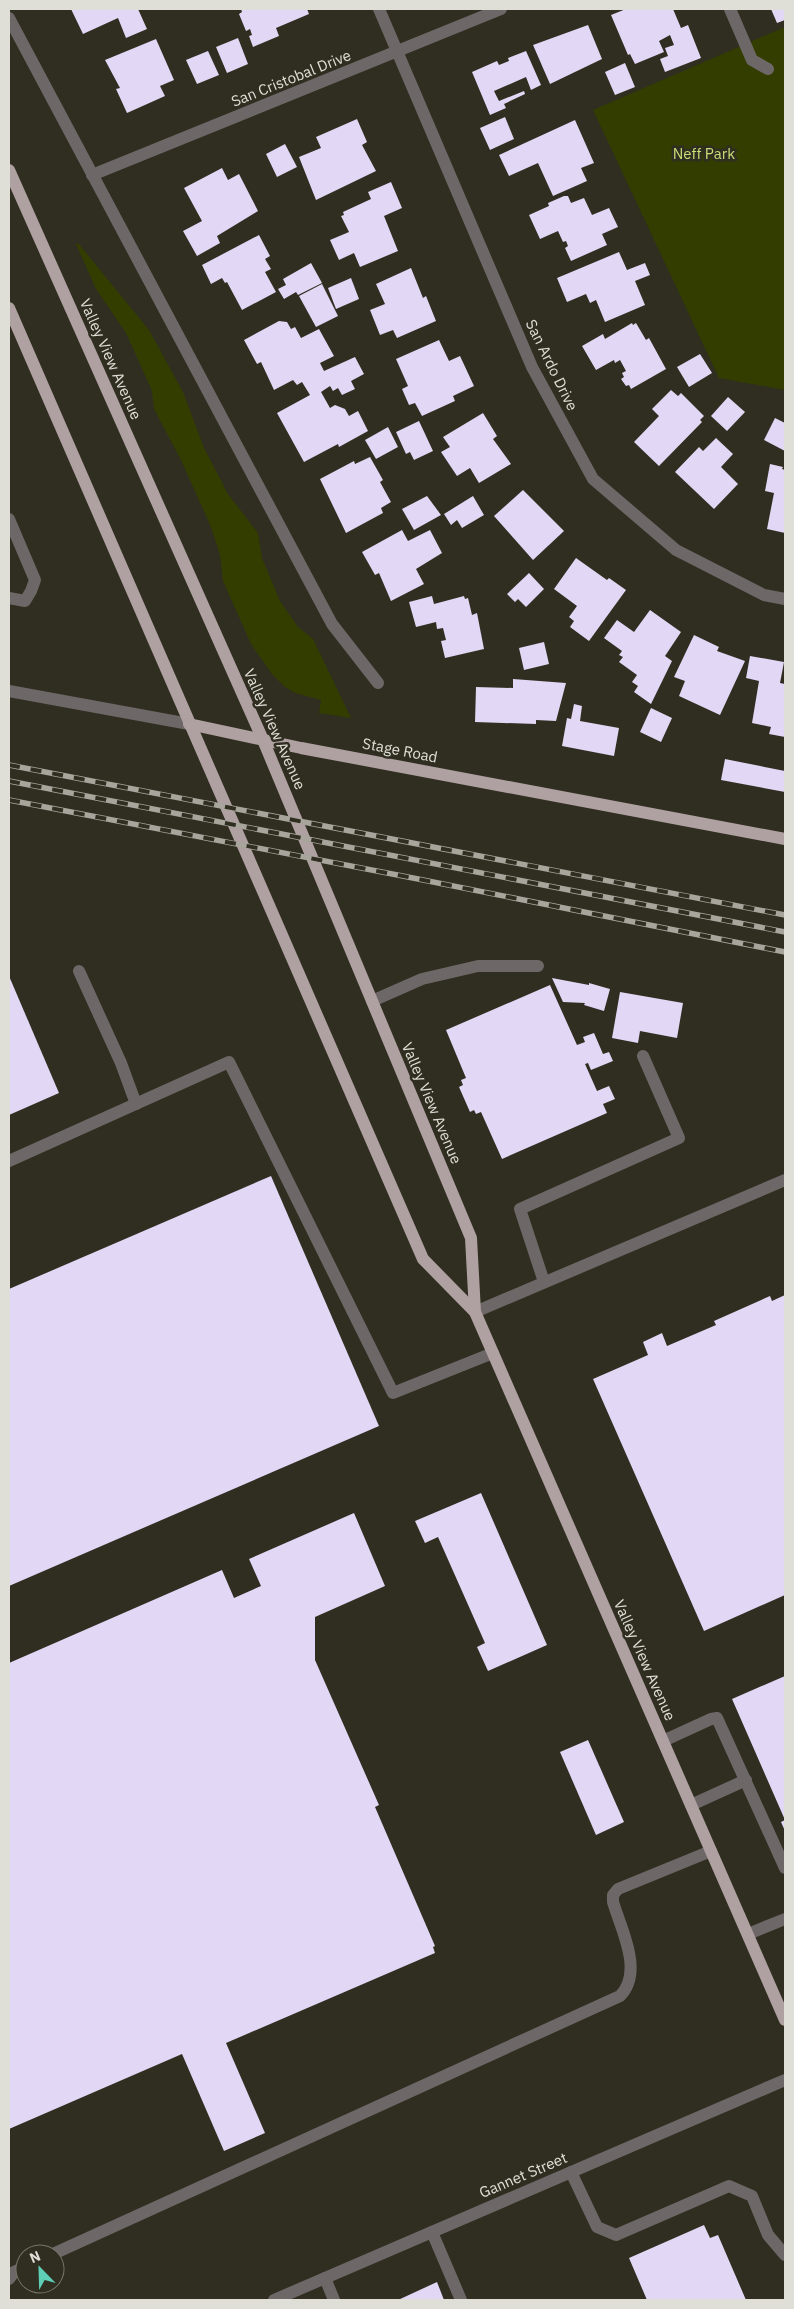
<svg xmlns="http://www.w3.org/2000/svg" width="794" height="2309" font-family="'IBM Plex Sans',sans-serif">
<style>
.green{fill:#333d00}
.building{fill:#e2d7f5}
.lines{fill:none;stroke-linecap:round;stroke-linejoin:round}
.minor{stroke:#6e6767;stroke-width:12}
.major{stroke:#afa0a1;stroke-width:12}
.rail-casing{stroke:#a7a59c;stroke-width:5.5}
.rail{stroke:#302e21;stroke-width:4;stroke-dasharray:11;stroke-linecap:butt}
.labels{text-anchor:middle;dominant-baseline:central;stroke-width:5;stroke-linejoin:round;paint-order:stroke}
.street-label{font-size:15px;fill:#e0dfd7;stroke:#302e21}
.park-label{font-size:15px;fill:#c8de76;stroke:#302e21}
</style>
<rect width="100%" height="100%" fill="#302e21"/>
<g class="green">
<path d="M 785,27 L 785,390 L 719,378 L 593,110 Z"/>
<path d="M 78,243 L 149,330 L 183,392 L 204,448 L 228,494 L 258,533 L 262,558 L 280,601 L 298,627 L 313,639 L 351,718 L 319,713 L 321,700 L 295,693 L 285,687 L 272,674 L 251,644 L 223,581 L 220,555 L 211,527 L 181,460 L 154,409 L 152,391 L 126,333 L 96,289 L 76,244 Z"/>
</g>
<g class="building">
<path d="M 71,9 L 138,9 L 147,29 L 126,38 L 118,18 L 83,34 Z"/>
<path d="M 241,9 L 307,9 L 309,14 L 276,28 L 279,36 L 253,47 L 249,36 L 252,35 L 250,29 L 246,31 L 239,14 L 242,12 Z"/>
<path d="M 626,9 L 673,9 L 681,28 L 688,25 L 701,58 L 665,72 L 660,59 L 668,56 L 665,48 L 674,45 L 670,35 L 659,41 L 664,52 L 635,64 L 630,54 L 628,55 L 611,15 Z"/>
<path d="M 771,9 L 785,9 L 785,20 L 777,23 Z"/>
<path d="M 588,25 L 602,59 L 550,84 L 533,45 Z"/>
<path d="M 238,38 L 248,64 L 227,73 L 216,47 Z"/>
<path d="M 156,39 L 174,80 L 160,86 L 165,96 L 127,113 L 116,89 L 120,88 L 105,60 Z"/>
<path d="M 208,51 L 219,75 L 197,84 L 186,60 Z"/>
<path d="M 526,51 L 541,85 L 531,90 L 526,77 L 494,91 L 499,101 L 524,91 L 525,94 L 504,104 L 506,108 L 490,115 L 472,72 L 497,61 L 499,65 L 509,61 L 508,58 Z"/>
<path d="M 625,63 L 635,87 L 615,95 L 605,72 Z"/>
<path d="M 505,117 L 514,139 L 490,150 L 480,128 Z"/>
<path d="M 357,119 L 367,142 L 362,145 L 376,171 L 316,200 L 299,157 L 321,148 L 316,137 Z"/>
<path d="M 575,120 L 594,163 L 581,168 L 587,181 L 553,196 L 538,163 L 509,176 L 499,155 Z"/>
<path d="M 285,144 L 297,167 L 277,177 L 266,154 Z"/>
<path d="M 222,168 L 228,180 L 239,174 L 258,211 L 217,236 L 220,243 L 197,256 L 183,231 L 202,221 L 184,188 Z"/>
<path d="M 391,182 L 402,208 L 384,216 L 398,251 L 360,267 L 354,253 L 339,260 L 330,240 L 349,232 L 341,216 L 344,215 L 343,212 L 371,199 L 368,192 Z"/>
<path d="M 564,196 L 568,196 L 571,203 L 584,198 L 592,215 L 609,208 L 618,227 L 602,234 L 607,245 L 571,261 L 565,248 L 568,246 L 566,241 L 563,242 L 558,231 L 540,239 L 529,215 L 549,206 L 548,203 Z"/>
<path d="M 259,235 L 270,256 L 265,259 L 271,269 L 265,272 L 276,292 L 242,310 L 227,282 L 225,283 L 222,278 L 211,284 L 202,265 Z"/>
<path d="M 619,252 L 627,270 L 645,263 L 650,275 L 635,281 L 645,305 L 605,322 L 596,300 L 590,303 L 586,294 L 567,302 L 557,278 Z"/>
<path d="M 311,263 L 322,283 L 298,295 L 296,292 L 284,299 L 278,289 L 286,285 L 283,279 Z"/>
<path d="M 411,268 L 423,298 L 426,296 L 436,321 L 397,338 L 393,330 L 380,335 L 370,310 L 385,304 L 376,284 Z"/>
<path d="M 351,278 L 359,299 L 336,309 L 328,288 Z"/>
<path d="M 322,284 L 338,316 L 316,327 L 299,296 Z"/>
<path d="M 279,321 L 287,322 L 291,329 L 295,327 L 301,338 L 319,329 L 334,356 L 320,363 L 324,371 L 355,357 L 364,374 L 351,381 L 355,389 L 342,395 L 338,388 L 333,391 L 330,386 L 321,392 L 330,408 L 335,405 L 345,409 L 349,416 L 358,411 L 368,431 L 339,447 L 338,444 L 304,462 L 277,413 L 310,395 L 302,382 L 297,385 L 293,380 L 274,390 L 261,362 L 257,364 L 244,340 Z"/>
<path d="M 632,323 L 633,325 L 636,323 L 646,340 L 649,338 L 666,369 L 631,389 L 629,385 L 626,386 L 621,379 L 624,377 L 622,373 L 626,371 L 620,360 L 615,363 L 614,360 L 596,370 L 582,346 L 603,334 L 605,339 Z"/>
<path d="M 439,340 L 449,361 L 460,356 L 474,386 L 453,396 L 455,401 L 422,416 L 415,403 L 409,405 L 402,389 L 408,386 L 396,359 Z"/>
<path d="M 700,354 L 712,373 L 689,387 L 677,367 Z"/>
<path d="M 671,390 L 678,396 L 681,393 L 704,416 L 700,420 L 702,422 L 659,466 L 634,442 L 659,416 L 652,409 Z"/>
<path d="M 728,397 L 745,412 L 727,431 L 711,416 Z"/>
<path d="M 483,413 L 497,436 L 493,439 L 511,464 L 479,483 L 470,468 L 457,476 L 441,452 L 450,447 L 443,437 Z"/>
<path d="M 775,418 L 785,423 L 785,451 L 764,440 Z"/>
<path d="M 419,421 L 433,451 L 414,460 L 410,452 L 406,454 L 396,432 Z"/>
<path d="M 388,427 L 398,447 L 376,459 L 365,440 Z"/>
<path d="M 716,438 L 733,454 L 721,467 L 738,484 L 714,509 L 675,472 L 699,447 L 703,451 Z"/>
<path d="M 370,457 L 383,480 L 380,482 L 391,502 L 381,508 L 383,513 L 346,533 L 320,479 L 354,461 L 355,464 Z"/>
<path d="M 770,464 L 783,467 L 782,469 L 785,470 L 785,533 L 767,529 L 774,493 L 765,491 Z"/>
<path d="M 523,490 L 564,531 L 533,560 L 494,516 Z"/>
<path d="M 427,496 L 441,515 L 414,530 L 402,509 Z"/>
<path d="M 473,496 L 484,515 L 462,528 L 457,520 L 451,525 L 444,514 Z"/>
<path d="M 402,530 L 408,541 L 430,530 L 442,553 L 416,569 L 424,584 L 391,601 L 379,573 L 375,575 L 362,552 Z"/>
<path d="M 576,558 L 607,580 L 609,578 L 626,590 L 589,641 L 570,627 L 574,621 L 569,617 L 577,606 L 554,589 Z"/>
<path d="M 529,573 L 544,589 L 526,607 L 518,599 L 515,602 L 507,594 Z"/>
<path d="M 432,596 L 434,604 L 464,596 L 465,599 L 468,598 L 472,615 L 477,613 L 484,649 L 445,658 L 441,641 L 446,640 L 443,628 L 437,629 L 436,622 L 416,627 L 409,602 Z"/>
<path d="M 650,610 L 681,632 L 665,656 L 672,661 L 651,704 L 634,692 L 638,686 L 632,682 L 637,675 L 619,662 L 623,657 L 619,655 L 622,651 L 604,638 L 617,620 L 634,632 Z"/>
<path d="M 694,635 L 719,647 L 717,651 L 745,661 L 720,715 L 679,696 L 685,681 L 674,677 Z"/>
<path d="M 544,642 L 549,664 L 524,670 L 519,648 Z"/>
<path d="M 750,656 L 784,662 L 780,683 L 785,684 L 785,737 L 769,734 L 771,727 L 752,723 L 759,681 L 746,678 Z"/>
<path d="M 513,679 L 566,683 L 556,721 L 536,720 L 536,724 L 475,722 L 476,687 L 513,688 Z"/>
<path d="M 574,704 L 582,706 L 580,721 L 619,728 L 614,756 L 562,746 L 567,718 L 571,719 Z"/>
<path d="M 651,708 L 672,718 L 661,742 L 640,732 Z"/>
<path d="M 725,759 L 785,771 L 785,792 L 721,780 Z"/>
<path d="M 9,976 L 59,1093 L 9,1115 Z"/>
<path d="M 552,978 L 589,985 L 589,983 L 610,989 L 604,1011 L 584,1005 L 585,1003 L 563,1002 Z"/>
<path d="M 550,985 L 577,1045 L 585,1042 L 583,1037 L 594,1033 L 603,1054 L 609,1052 L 613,1061 L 591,1070 L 588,1063 L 585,1064 L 597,1091 L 609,1086 L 615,1099 L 603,1104 L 607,1113 L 502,1159 L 481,1112 L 476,1114 L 474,1110 L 470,1112 L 459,1087 L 463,1085 L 461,1080 L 466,1078 L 446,1030 Z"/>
<path d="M 620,992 L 683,1003 L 677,1038 L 640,1031 L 638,1043 L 612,1038 Z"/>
<path d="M 271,1176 L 379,1426 L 9,1586 L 9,1289 Z"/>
<path d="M 785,1295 L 785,1595 L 704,1631 L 593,1379 L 648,1355 L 643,1342 L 662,1333 L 667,1346 L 716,1325 L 714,1321 L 770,1296 L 772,1301 Z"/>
<path d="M 481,1493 L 547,1645 L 488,1671 L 477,1647 L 485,1643 L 438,1537 L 425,1543 L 415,1521 Z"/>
<path d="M 354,1513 L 385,1586 L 315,1617 L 315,1660 L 379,1805 L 375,1807 L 435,1946 L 433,1947 L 435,1953 L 226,2043 L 265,2133 L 224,2151 L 182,2054 L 9,2129 L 9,1663 L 222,1570 L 234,1598 L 261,1586 L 249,1559 Z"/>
<path d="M 785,1676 L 785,1831 L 781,1822 L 785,1820 L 732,1699 Z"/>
<path d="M 588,1740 L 624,1822 L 596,1835 L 560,1752 Z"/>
<path d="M 704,2225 L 710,2238 L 718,2235 L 746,2300 L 647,2300 L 629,2258 Z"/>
<path d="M 437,2282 L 444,2300 L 398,2300 Z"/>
</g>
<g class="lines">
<g class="minor">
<path d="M 379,9 L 532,367 L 593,479 L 676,550 L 764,595 L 785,599"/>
<path d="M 730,9 L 752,60 L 768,69"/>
<path d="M 9,18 L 332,624 L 378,683"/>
<path d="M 92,175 L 501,9"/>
<path d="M 9,519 L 35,580 L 31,591 L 25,601 L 9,598"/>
<path d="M 9,691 L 189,724"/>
<path d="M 79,971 L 121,1063 L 136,1104"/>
<path d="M 372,1001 L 422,979 L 478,966 L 538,966"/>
<path d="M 9,1161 L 229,1062 L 393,1393 L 493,1353"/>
<path d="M 544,1282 L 520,1209 L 679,1138 L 643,1056"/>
<path d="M 475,1312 L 785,1180"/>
<path d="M 663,1741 L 711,1719 L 717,1718 L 785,1868"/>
<path d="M 691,1805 L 746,1780"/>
<path d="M 748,1934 L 785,1919"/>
<path d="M 571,2172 L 597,2227 L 616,2235 L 729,2186 L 752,2196 L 768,2235 L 785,2255"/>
<path d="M 432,2232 L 461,2300"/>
<path d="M 53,2254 L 620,1996 C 644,1972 621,1929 613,1902 L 613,1895 L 618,1889 L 711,1851"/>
<path d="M 325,2278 L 334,2300"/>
<path d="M 9,2279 L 14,2272 L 25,2267"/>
<path d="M 274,2300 L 785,2080"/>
</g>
<g class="major">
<path d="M 9,170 L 263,740 L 471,1238 L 475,1312"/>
<path d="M 9,308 L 423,1259 L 475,1312 L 785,2020"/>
<path d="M 189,724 L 301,748 L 785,839"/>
</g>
<g class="rail-casing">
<g id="rail">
<path d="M 9,765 L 785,915"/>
<path d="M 9,781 L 785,932"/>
<path d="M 9,800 L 413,878 L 785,952"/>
</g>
</g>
<use href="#rail" class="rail"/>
</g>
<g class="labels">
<g class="street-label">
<text transform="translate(291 78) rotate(-22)">San Cristobal Drive</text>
<text transform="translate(111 359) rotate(66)">Valley View Avenue</text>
<text transform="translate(552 365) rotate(64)">San Ardo Drive</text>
<text transform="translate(275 729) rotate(66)">Valley View Avenue</text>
<text transform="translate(400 750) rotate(11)">Stage Road</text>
<text transform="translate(432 1103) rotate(67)">Valley View Avenue</text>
<text transform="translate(645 1660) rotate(66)">Valley View Avenue</text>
<text transform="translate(523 2175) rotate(-23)">Gannet Street</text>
</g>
<g class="park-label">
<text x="704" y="153">Neff Park</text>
</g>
</g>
<rect width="794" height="2309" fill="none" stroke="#e0dfd7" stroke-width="20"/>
<g transform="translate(40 2269) rotate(337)"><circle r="24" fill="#302e21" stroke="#76756a"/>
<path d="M0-4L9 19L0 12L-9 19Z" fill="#5eceb7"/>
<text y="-8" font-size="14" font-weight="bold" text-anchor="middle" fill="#e0dfd7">N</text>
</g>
</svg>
